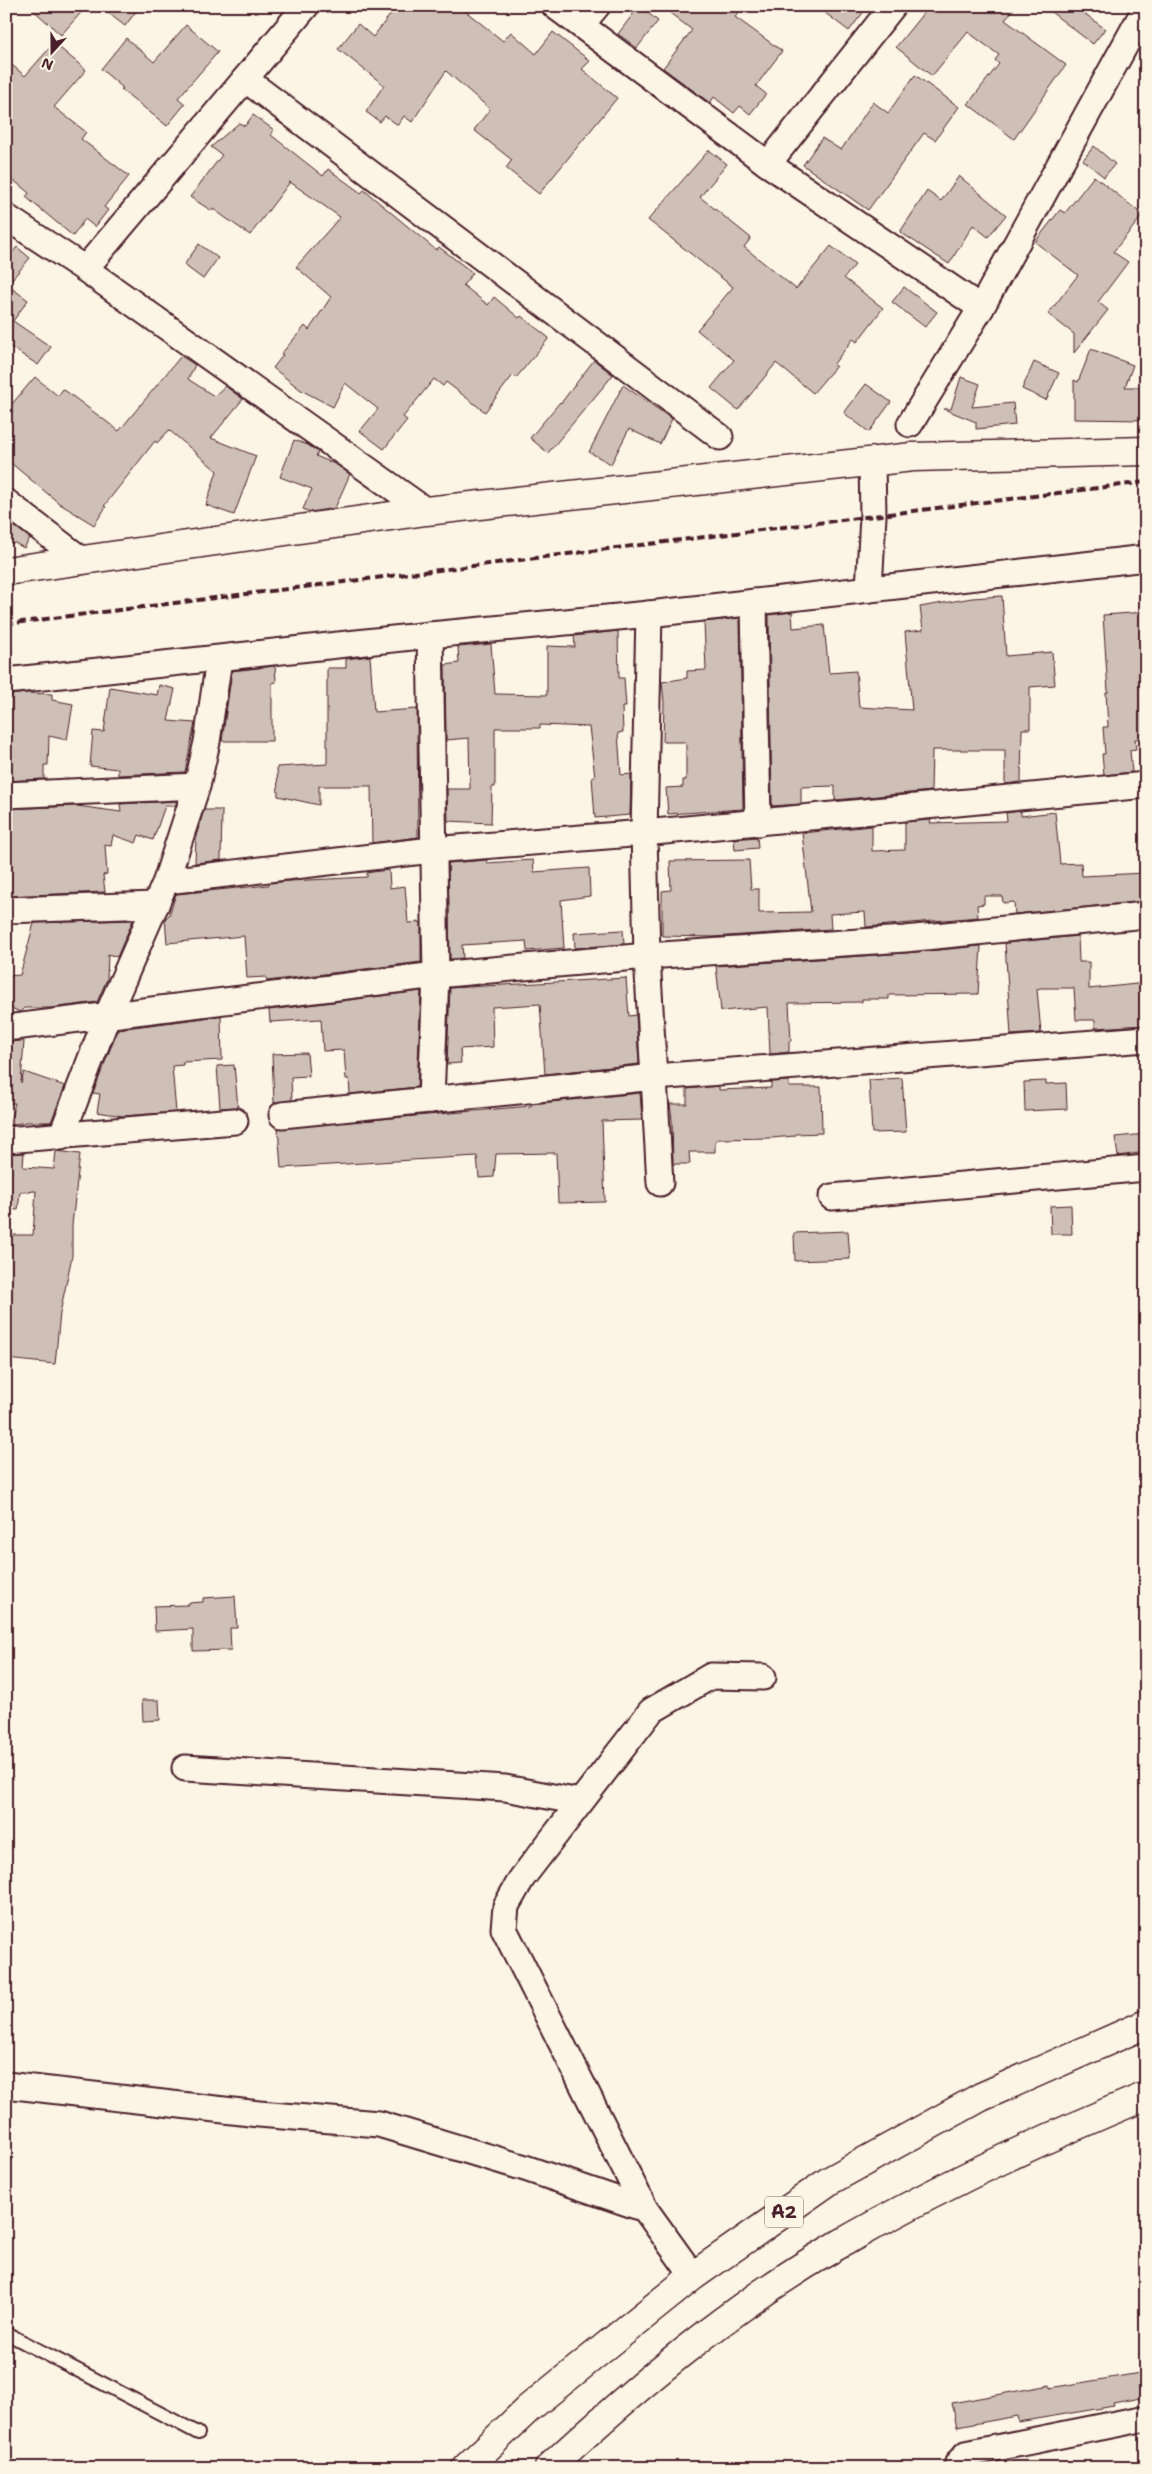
<svg xmlns="http://www.w3.org/2000/svg" width="1152" height="2474" font-family="'Shantell Sans',sans-serif">
<style>
.building{fill:#cfc0b7;stroke:#4a1f2b}
.lines{fill:none;stroke-linecap:round;stroke-linejoin:round}
.service-casing{stroke:#4a1f2b;stroke-width:16}
.minor-casing{stroke:#4a1f2b;stroke-width:29}
.secondary-casing{stroke:#4a1f2b;stroke-width:31}
.trunk-casing{stroke:#4a1f2b;stroke-width:31}
.service{stroke:#fcf5e5;stroke-width:12}
.minor{stroke:#fcf5e5;stroke-width:25}
.secondary{stroke:#fcf5e5;stroke-width:28}
.trunk{stroke:#fcf5e5;stroke-width:28}
.rail{stroke:#4a1f2b;stroke-width:4;stroke-dasharray:8 4;stroke-linecap:butt}
.labels{text-anchor:middle;dominant-baseline:central;stroke-width:4.5;stroke-linejoin:round;paint-order:stroke}
.shield{fill:#fcf5e5;stroke:#7f5f63;stroke-width:1}
.shield-label{font-size:18px;font-weight:bold;fill:#4a1f2b}
</style>
<rect width="100%" height="100%" fill="#fcf5e5"/>
<filter id="ink" filterUnits="userSpaceOnUse"><feTurbulence type="fractalNoise" baseFrequency=".02" numOctaves="2"/><feDisplacementMap in="SourceGraphic" scale="10" xChannelSelector="R" yChannelSelector="G"/><feConvolveMatrix kernelMatrix="1 2 1 2 8 2 1 2 1" color-interpolation-filters="sRGB"/></filter>
<g filter="url(#ink)">
<g class="building">
<path d="M 29,6 L 87,6 L 61,35 Z"/>
<path d="M 99,6 L 140,6 L 125,26 Z"/>
<path d="M 397,6 L 459,6 L 503,41 L 511,32 L 536,54 L 553,32 L 590,61 L 582,69 L 617,98 L 539,194 L 506,168 L 512,160 L 474,130 L 490,109 L 446,71 L 412,122 L 404,116 L 398,125 L 385,116 L 380,122 L 366,112 L 384,85 L 338,49 L 358,24 L 373,37 Z"/>
<path d="M 639,6 L 658,21 L 637,48 L 618,34 Z"/>
<path d="M 661,6 L 744,6 L 735,17 L 782,51 L 756,86 L 766,94 L 750,114 L 740,106 L 734,113 L 714,97 L 710,103 L 663,68 L 692,30 Z"/>
<path d="M 816,6 L 868,6 L 849,31 Z"/>
<path d="M 929,6 L 1016,6 L 1005,20 L 1066,65 L 1014,139 L 968,104 L 999,64 L 995,60 L 999,55 L 968,32 L 932,76 L 896,47 Z"/>
<path d="M 1043,6 L 1075,6 L 1105,29 L 1093,44 Z"/>
<path d="M 186,25 L 218,52 L 178,98 L 185,104 L 167,126 L 121,89 L 123,88 L 101,69 L 126,38 L 154,62 Z"/>
<path d="M 54,43 L 86,70 L 54,107 L 86,132 L 81,139 L 129,176 L 104,207 L 108,210 L 95,227 L 85,219 L 73,236 L 26,197 L 29,193 L 6,174 L 6,60 L 25,76 Z"/>
<path d="M 915,75 L 959,107 L 935,140 L 924,133 L 868,210 L 803,165 L 822,138 L 841,150 L 873,102 L 888,113 Z"/>
<path d="M 253,115 L 274,130 L 271,135 L 323,176 L 328,169 L 361,193 L 364,190 L 436,250 L 439,247 L 473,273 L 463,285 L 488,305 L 494,297 L 519,318 L 521,316 L 549,338 L 516,378 L 513,375 L 485,412 L 446,382 L 443,386 L 434,379 L 403,417 L 407,420 L 384,449 L 360,431 L 378,409 L 345,383 L 333,407 L 301,390 L 273,368 L 283,355 L 281,354 L 305,326 L 309,330 L 331,297 L 296,267 L 340,217 L 290,182 L 250,235 L 213,209 L 212,211 L 190,197 L 222,155 L 211,147 L 239,123 L 245,126 Z"/>
<path d="M 1094,146 L 1115,164 L 1104,177 L 1083,160 Z"/>
<path d="M 709,150 L 727,164 L 700,197 L 751,238 L 744,247 L 796,289 L 831,246 L 855,265 L 844,278 L 883,308 L 857,342 L 853,339 L 833,365 L 836,366 L 813,393 L 776,363 L 738,410 L 711,388 L 734,360 L 697,330 L 733,287 L 648,220 Z"/>
<path d="M 959,176 L 1006,215 L 988,237 L 973,225 L 949,264 L 900,232 L 927,191 L 941,201 Z"/>
<path d="M 1094,176 L 1143,215 L 1113,252 L 1128,262 L 1098,302 L 1108,310 L 1074,353 L 1074,334 L 1048,314 L 1078,275 L 1035,242 L 1060,210 L 1065,213 Z"/>
<path d="M 199,244 L 218,258 L 203,279 L 184,265 Z"/>
<path d="M 17,247 L 30,258 L 7,285 L 28,300 L 13,321 L 51,347 L 38,365 L 6,344 L 6,260 Z"/>
<path d="M 904,287 L 937,312 L 925,327 L 892,302 Z"/>
<path d="M 1091,349 L 1133,365 L 1125,387 L 1146,387 L 1146,420 L 1074,419 L 1074,380 L 1078,382 Z"/>
<path d="M 181,356 L 195,365 L 188,379 L 214,396 L 225,386 L 243,399 L 211,438 L 256,456 L 234,515 L 206,505 L 217,471 L 169,430 L 157,443 L 155,441 L 104,506 L 106,507 L 94,525 L 60,504 L 6,459 L 6,411 L 35,377 L 58,396 L 63,389 L 119,431 Z"/>
<path d="M 594,360 L 613,375 L 548,453 L 530,438 L 560,402 L 561,403 Z"/>
<path d="M 1034,362 L 1059,373 L 1046,400 L 1022,389 Z"/>
<path d="M 961,377 L 980,384 L 972,407 L 1013,403 L 1015,425 L 976,429 L 976,422 L 944,409 L 951,409 Z"/>
<path d="M 866,384 L 891,402 L 869,432 L 844,413 Z"/>
<path d="M 623,385 L 672,419 L 660,444 L 629,429 L 611,464 L 589,452 Z"/>
<path d="M 294,440 L 308,445 L 318,452 L 316,456 L 337,465 L 350,474 L 335,508 L 310,512 L 303,509 L 312,489 L 280,477 Z"/>
<path d="M 6,520 L 30,538 L 24,548 L 15,543 L 6,544 Z"/>
<path d="M 1002,596 L 1006,656 L 1052,652 L 1055,685 L 1030,687 L 1030,729 L 1022,729 L 1021,782 L 1005,784 L 1005,750 L 932,750 L 931,791 L 835,800 L 835,786 L 801,787 L 801,804 L 772,806 L 769,615 L 792,612 L 793,628 L 824,625 L 829,673 L 856,671 L 859,707 L 912,710 L 905,632 L 923,630 L 920,607 L 972,598 Z"/>
<path d="M 1146,612 L 1146,738 L 1135,739 L 1136,749 L 1130,750 L 1132,772 L 1104,775 L 1102,754 L 1105,754 L 1103,727 L 1108,727 L 1106,693 L 1108,692 L 1103,615 Z"/>
<path d="M 740,618 L 743,809 L 668,814 L 666,788 L 683,787 L 683,780 L 686,780 L 686,742 L 663,742 L 664,702 L 662,682 L 687,678 L 687,671 L 706,670 L 704,622 Z"/>
<path d="M 618,631 L 619,678 L 624,678 L 626,707 L 622,707 L 623,732 L 618,733 L 621,775 L 631,774 L 630,815 L 595,818 L 592,777 L 595,777 L 589,727 L 540,725 L 540,728 L 495,728 L 495,787 L 492,787 L 491,823 L 448,821 L 447,789 L 470,789 L 469,738 L 446,740 L 445,665 L 459,663 L 458,647 L 491,644 L 495,694 L 547,695 L 547,646 L 575,647 L 574,636 Z"/>
<path d="M 370,656 L 374,712 L 417,709 L 418,837 L 372,843 L 371,786 L 319,786 L 319,805 L 278,796 L 277,767 L 327,764 L 327,668 L 346,668 L 346,659 Z"/>
<path d="M 275,666 L 276,682 L 272,683 L 272,741 L 222,741 L 232,671 Z"/>
<path d="M 159,685 L 175,689 L 168,721 L 195,723 L 185,772 L 118,775 L 118,769 L 90,766 L 93,731 L 104,732 L 110,687 L 157,695 Z"/>
<path d="M 26,693 L 52,694 L 52,700 L 73,704 L 67,740 L 49,736 L 48,765 L 44,765 L 44,779 L 6,781 L 6,742 L 10,742 L 11,695 Z"/>
<path d="M 177,801 L 175,806 L 165,806 L 153,840 L 139,835 L 136,843 L 113,835 L 111,846 L 105,845 L 107,874 L 103,875 L 105,892 L 6,896 L 6,809 L 77,806 L 121,812 L 120,804 Z"/>
<path d="M 204,810 L 222,810 L 221,860 L 195,863 L 196,836 Z"/>
<path d="M 1021,811 L 1021,816 L 1055,812 L 1060,864 L 1081,863 L 1082,876 L 1146,873 L 1146,901 L 1015,914 L 1014,902 L 1003,903 L 1002,896 L 984,896 L 984,904 L 977,905 L 978,917 L 866,927 L 865,912 L 830,914 L 831,929 L 713,937 L 662,936 L 662,891 L 671,890 L 670,861 L 749,860 L 751,889 L 759,889 L 759,913 L 811,912 L 802,833 L 872,826 L 872,851 L 905,850 L 905,822 L 931,820 L 930,823 L 1007,821 L 1006,813 Z"/>
<path d="M 757,837 L 758,848 L 735,850 L 734,839 Z"/>
<path d="M 487,860 L 487,863 L 533,860 L 534,872 L 589,868 L 590,896 L 561,900 L 564,948 L 527,951 L 526,941 L 462,945 L 463,958 L 450,959 L 448,863 Z"/>
<path d="M 389,870 L 390,888 L 405,886 L 408,923 L 421,922 L 421,962 L 267,981 L 266,977 L 247,978 L 244,936 L 167,943 L 165,919 L 169,915 L 176,894 L 269,885 L 269,883 L 290,881 L 367,877 L 367,873 L 372,872 Z"/>
<path d="M 133,920 L 117,957 L 108,954 L 107,979 L 97,1002 L 51,1008 L 24,1008 L 20,1012 L 6,1006 L 6,976 L 20,975 L 34,923 Z"/>
<path d="M 623,930 L 624,944 L 575,948 L 574,933 Z"/>
<path d="M 1078,936 L 1079,962 L 1089,962 L 1089,989 L 1146,983 L 1146,1025 L 1095,1028 L 1095,1020 L 1076,1020 L 1074,988 L 1041,988 L 1037,989 L 1041,1033 L 1011,1035 L 1005,943 Z"/>
<path d="M 981,946 L 978,994 L 889,995 L 889,999 L 862,999 L 862,1002 L 789,1003 L 791,1041 L 789,1041 L 789,1052 L 770,1054 L 768,1007 L 721,1011 L 716,966 L 906,953 Z"/>
<path d="M 626,978 L 629,1016 L 636,1015 L 639,1064 L 545,1074 L 540,1004 L 492,1007 L 493,1047 L 460,1049 L 461,1063 L 447,1064 L 450,988 Z"/>
<path d="M 421,991 L 417,1087 L 350,1094 L 349,1079 L 346,1079 L 344,1050 L 323,1051 L 321,1019 L 270,1022 L 269,1010 Z"/>
<path d="M 221,1016 L 222,1060 L 183,1062 L 183,1065 L 172,1066 L 176,1112 L 123,1116 L 97,1112 L 100,1094 L 93,1093 L 118,1029 Z"/>
<path d="M 24,1041 L 21,1083 L 24,1072 L 65,1086 L 51,1122 L 27,1122 L 9,1125 L 15,1103 L 6,1103 L 6,1042 Z"/>
<path d="M 307,1053 L 309,1076 L 291,1077 L 292,1100 L 274,1103 L 272,1054 Z"/>
<path d="M 234,1065 L 238,1107 L 220,1108 L 217,1066 Z"/>
<path d="M 902,1078 L 906,1132 L 872,1133 L 869,1080 Z"/>
<path d="M 789,1081 L 789,1087 L 821,1087 L 822,1133 L 795,1134 L 795,1136 L 771,1138 L 719,1139 L 715,1141 L 715,1152 L 689,1152 L 690,1164 L 673,1164 L 672,1119 L 670,1104 L 687,1104 L 687,1089 L 719,1086 L 719,1090 L 771,1088 L 771,1082 Z"/>
<path d="M 1046,1081 L 1046,1084 L 1066,1083 L 1067,1109 L 1025,1111 L 1024,1082 Z"/>
<path d="M 640,1093 L 642,1120 L 602,1121 L 605,1202 L 558,1203 L 556,1153 L 496,1154 L 494,1177 L 479,1178 L 477,1156 L 281,1168 L 278,1128 L 531,1106 L 531,1104 Z"/>
<path d="M 1146,1134 L 1146,1152 L 1118,1156 L 1115,1137 Z"/>
<path d="M 56,1151 L 80,1154 L 72,1225 L 72,1256 L 60,1313 L 55,1364 L 6,1359 L 6,1235 L 33,1235 L 36,1191 L 20,1192 L 18,1210 L 6,1209 L 6,1154 L 24,1153 L 23,1167 L 54,1169 Z"/>
<path d="M 1071,1205 L 1072,1234 L 1051,1234 L 1050,1206 Z"/>
<path d="M 848,1231 L 850,1259 L 795,1261 L 794,1233 Z"/>
<path d="M 235,1596 L 237,1628 L 230,1628 L 231,1650 L 193,1651 L 193,1629 L 155,1631 L 154,1606 L 188,1605 L 188,1603 L 203,1602 L 203,1598 Z"/>
<path d="M 142,1700 L 159,1700 L 160,1720 L 143,1721 Z"/>
<path d="M 1146,2372 L 1146,2397 L 1113,2403 L 1114,2406 L 1018,2422 L 1017,2416 L 957,2427 L 952,2403 L 1050,2385 L 1050,2388 Z"/>
</g>
<g class="lines">
<g class="service-casing">
<path id="service" d="M 6,2333 L 198,2433"/>
</g>
<g class="minor-casing">
<g id="minor">
<path d="M 555,6 L 768,164 L 981,308 L 910,424"/>
<path d="M 581,25 L 597,6"/>
<path d="M 245,79 L 306,6"/>
<path d="M 768,164 L 893,6"/>
<path d="M 6,217 L 85,269 L 426,511"/>
<path d="M 85,269 L 245,79 L 720,437"/>
<path d="M 981,308 L 1146,7"/>
<path d="M 6,502 L 83,561"/>
<path d="M 869,589 L 873,516 L 872,462"/>
<path d="M 754,602 L 758,823"/>
<path d="M 649,614 L 644,833 L 647,956 L 660,1183"/>
<path d="M 430,635 L 436,975 L 431,1100"/>
<path d="M 6,681 L 430,635 L 649,614 L 1146,558"/>
<path d="M 6,795 L 197,786"/>
<path d="M 166,881 L 432,850 L 644,833 L 1146,785"/>
<path d="M 6,910 L 156,905"/>
<path d="M 6,1028 L 436,975 L 647,956 L 905,939 L 1146,915"/>
<path d="M 282,1115 L 655,1077 L 1146,1039"/>
<path d="M 61,1137 L 108,1014 L 166,881 L 197,786 L 207,742 L 219,659"/>
<path d="M 6,1140 L 235,1121"/>
<path d="M 832,1197 L 1146,1168"/>
<path d="M 185,1768 L 505,1788 L 580,1802"/>
<path d="M 6,2085 L 259,2114 L 379,2124 L 525,2168 L 645,2209 L 693,2276"/>
<path d="M 645,2209 L 504,1929 L 506,1906 L 522,1878 L 651,1711 L 711,1676 L 763,1677"/>
<path d="M 959,2468 L 958,2463 L 966,2454 L 1146,2418"/>
</g>
</g>
<g class="secondary-casing">
<path id="secondary" d="M 6,571 L 426,511 L 913,457 L 1146,451"/>
</g>
<g class="trunk-casing">
<g id="trunk">
<path d="M 466,2468 L 529,2408 L 693,2276 L 829,2181 L 981,2097 L 1146,2024"/>
<path d="M 549,2468 C 636,2387 730,2308 833,2248 C 933,2190 1039,2140 1146,2096"/>
</g>
</g>
<use href="#service" class="service"/>
<use href="#minor" class="minor"/>
<use href="#secondary" class="secondary"/>
<use href="#trunk" class="trunk"/>
<path class="rail" d="M 6,624 L 1146,482"/>
</g>
</g>
<g class="labels">
<rect class="shield" x="765" y="2196.5" width="38" height="31" rx="4"/>
<g class="shield-label">
<text x="784" y="2212">A2</text>
</g>
</g>
<rect width="1152" height="2474" fill="none" stroke="#fcf5e5" stroke-width="25"/>
<rect x="12" y="12" width="1127" height="2449" fill="none" stroke="#4a1f2b" stroke-width="2" filter="url(#ink)"/>
<g transform="translate(52 52) rotate(201)" stroke="#fcf5e5" stroke-width="4" paint-order="stroke">
<path d="M0-4L9 19L0 12L-9 19Z" fill="#4a1f2b"/>
<text y="-8" font-size="14" font-weight="bold" text-anchor="middle" fill="#4a1f2b">N</text>
</g>
</svg>
